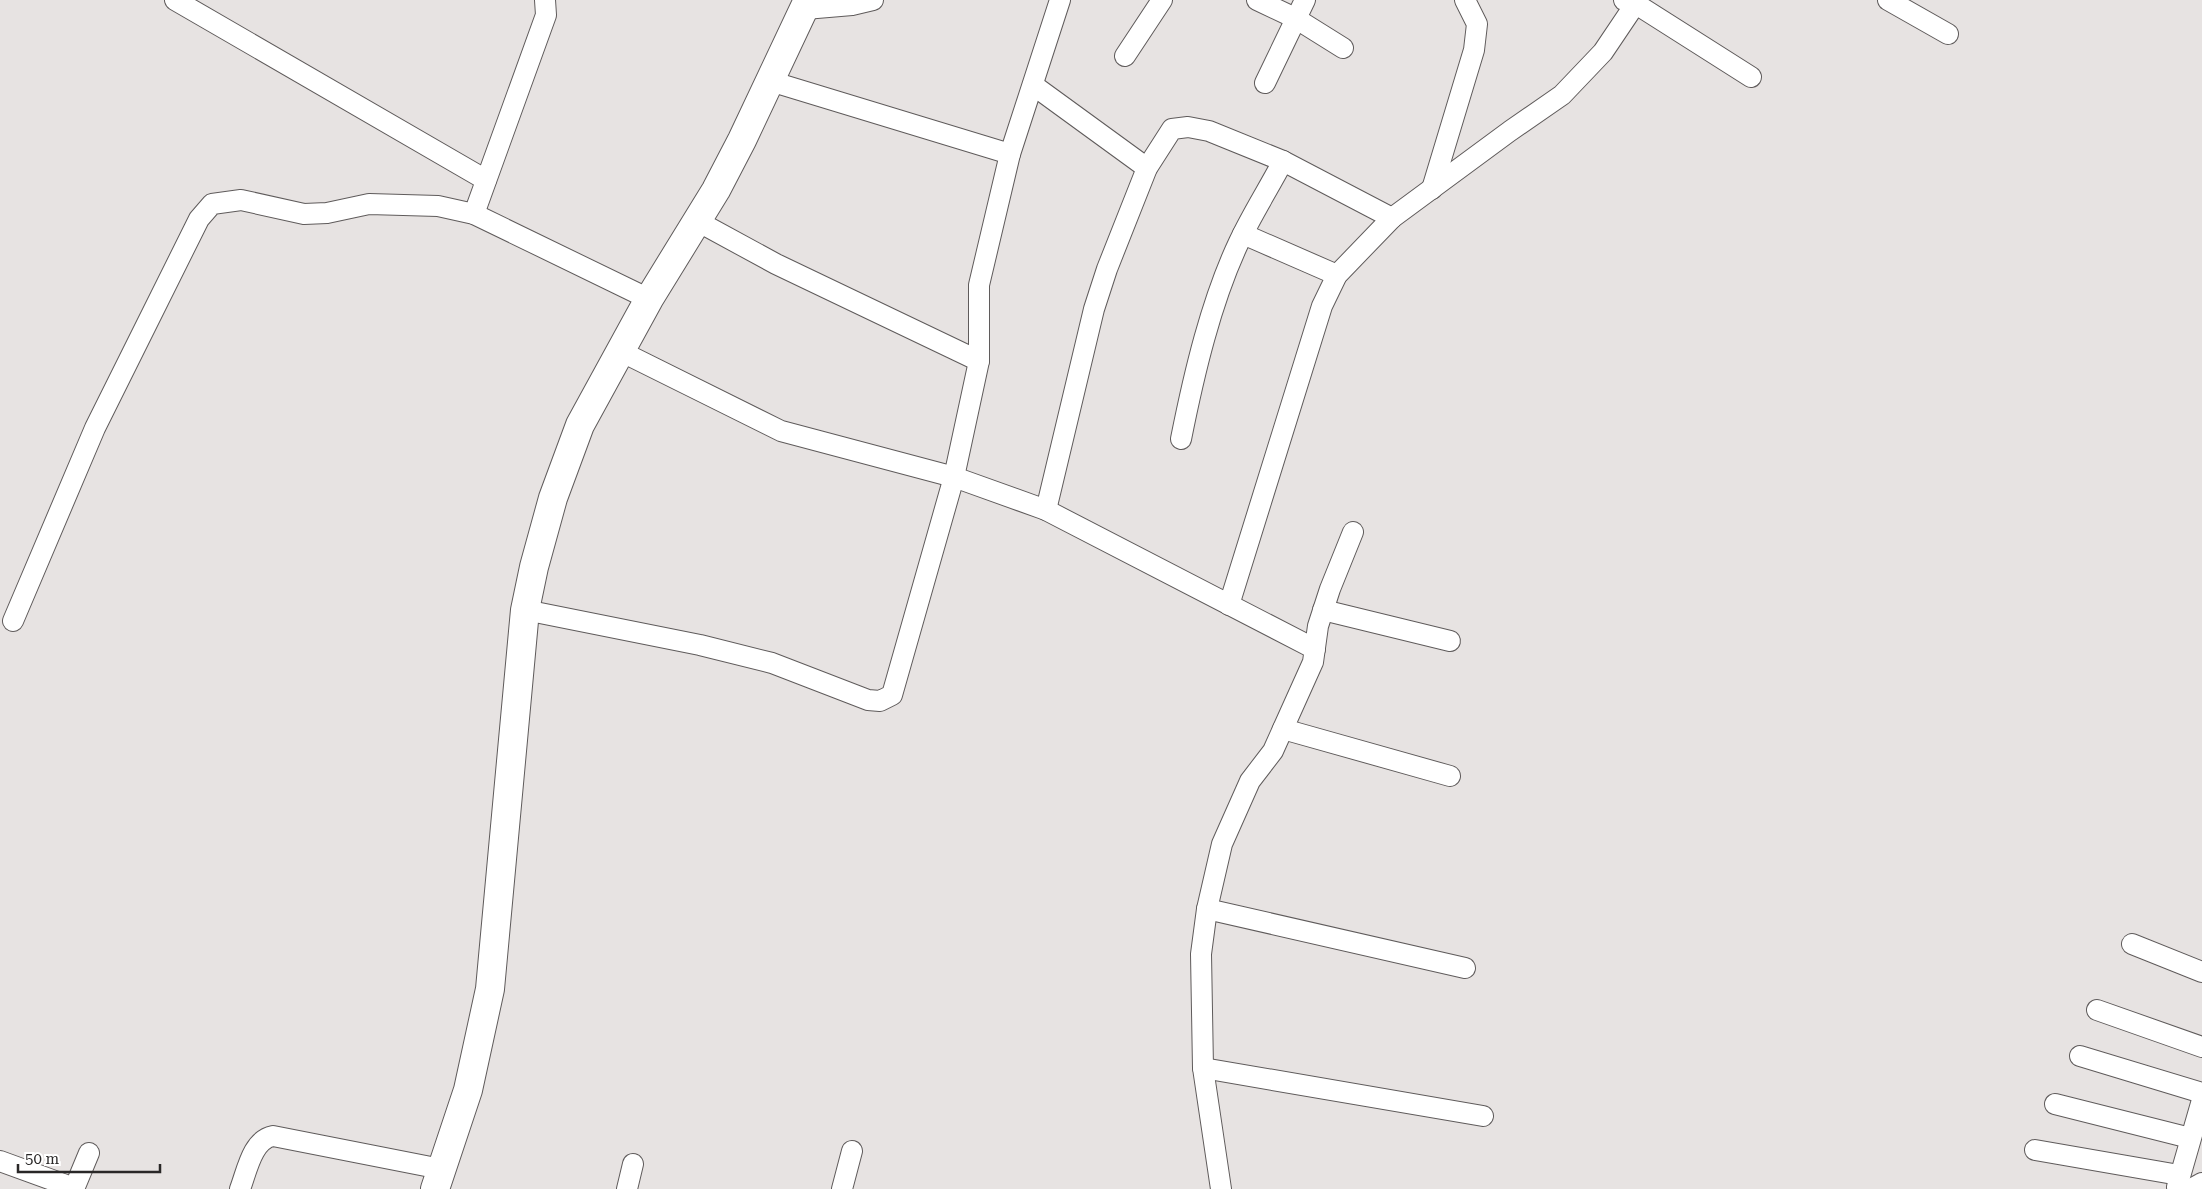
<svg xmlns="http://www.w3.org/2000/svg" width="2202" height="1189" font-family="'Roboto Serif',serif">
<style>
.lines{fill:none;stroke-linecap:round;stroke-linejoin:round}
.minor-casing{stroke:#5f5b5b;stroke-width:22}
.secondary-casing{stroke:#5f5b5b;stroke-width:30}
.minor{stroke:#fff;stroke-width:20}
.secondary{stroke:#fff;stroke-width:28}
</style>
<rect width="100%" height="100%" fill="#e7e3e2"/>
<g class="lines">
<g class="minor-casing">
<g id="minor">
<path d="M 175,0 L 486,180"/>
<path d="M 1257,0 L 1295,18 L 1343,48"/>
<path d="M 1624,0 L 1636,4 L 1751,77"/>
<path d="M 1888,0 L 1948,34"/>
<path d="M 805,9 L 852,5 L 873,0"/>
<path d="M 1125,56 L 1162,0"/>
<path d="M 770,81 L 1010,154"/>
<path d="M 1265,83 L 1305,0"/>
<path d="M 1033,85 L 1147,168"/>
<path d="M 1432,189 L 1474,50 L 1477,24 L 1465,0"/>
<path d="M 474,214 L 546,15 L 545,0"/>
<path d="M 697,221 L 776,264 L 979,361"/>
<path d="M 1243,234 L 1337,275"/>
<path d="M 620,351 L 781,431 L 954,477 L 1046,510 L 1315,649"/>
<path d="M 1181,439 C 1194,374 1211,301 1239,242 C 1252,214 1269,188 1283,161"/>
<path d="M 1046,510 L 1094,309 L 1107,269 L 1147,168 L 1172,129 L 1188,127 L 1209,131 L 1283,161 L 1392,218"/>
<path d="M 1229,605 L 1322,306 L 1337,275 L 1392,218 L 1510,131 L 1562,95 L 1603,52 L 1638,0"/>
<path d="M 525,610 L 700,645 L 772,663 L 868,700 L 880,701 L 892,695 L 954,477 L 979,361 L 979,285 L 1010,154 L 1060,0"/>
<path d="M 1323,610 L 1450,641"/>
<path d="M 13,621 L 95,428 L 199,219 L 212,204 L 241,200 L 304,214 L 327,213 L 369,204 L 438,206 L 474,214 L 649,299"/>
<path d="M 1283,729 L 1450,776"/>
<path d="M 1207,909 L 1465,968"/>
<path d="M 2132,944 L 2202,972"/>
<path d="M 2097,1010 L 2202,1047"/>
<path d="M 2080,1056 L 2202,1093"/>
<path d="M 1203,1068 L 1483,1116"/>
<path d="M 2055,1104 L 2190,1138"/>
<path d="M 2035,1150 L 2179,1175"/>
<path d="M 0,1161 L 74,1188"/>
<path d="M 2177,1187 L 2202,1100"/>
<path d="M 74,1189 L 89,1153"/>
<path d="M 240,1189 C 247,1171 252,1140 273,1136 L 441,1169"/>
<path d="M 627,1189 L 633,1164"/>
<path d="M 842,1189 L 852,1151"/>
<path d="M 1221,1189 L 1203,1068 L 1201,954 L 1207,909 L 1222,844 L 1250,781 L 1273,751 L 1313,662 L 1318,626 L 1330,589 L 1353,532"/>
<path d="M 2191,1189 L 2202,1183"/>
</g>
</g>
<g class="secondary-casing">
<path id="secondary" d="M 435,1189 L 468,1090 L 490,989 L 525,610 L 534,567 L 553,498 L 580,425 L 649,299 L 716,190 L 742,140 L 808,0"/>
</g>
<use href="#minor" class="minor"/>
<use href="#secondary" class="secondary"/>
</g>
<path d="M18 1164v8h142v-8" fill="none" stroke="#292727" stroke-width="2.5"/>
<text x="25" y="1164" font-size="15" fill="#292727" stroke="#ffffff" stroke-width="4" paint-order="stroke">50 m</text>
</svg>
